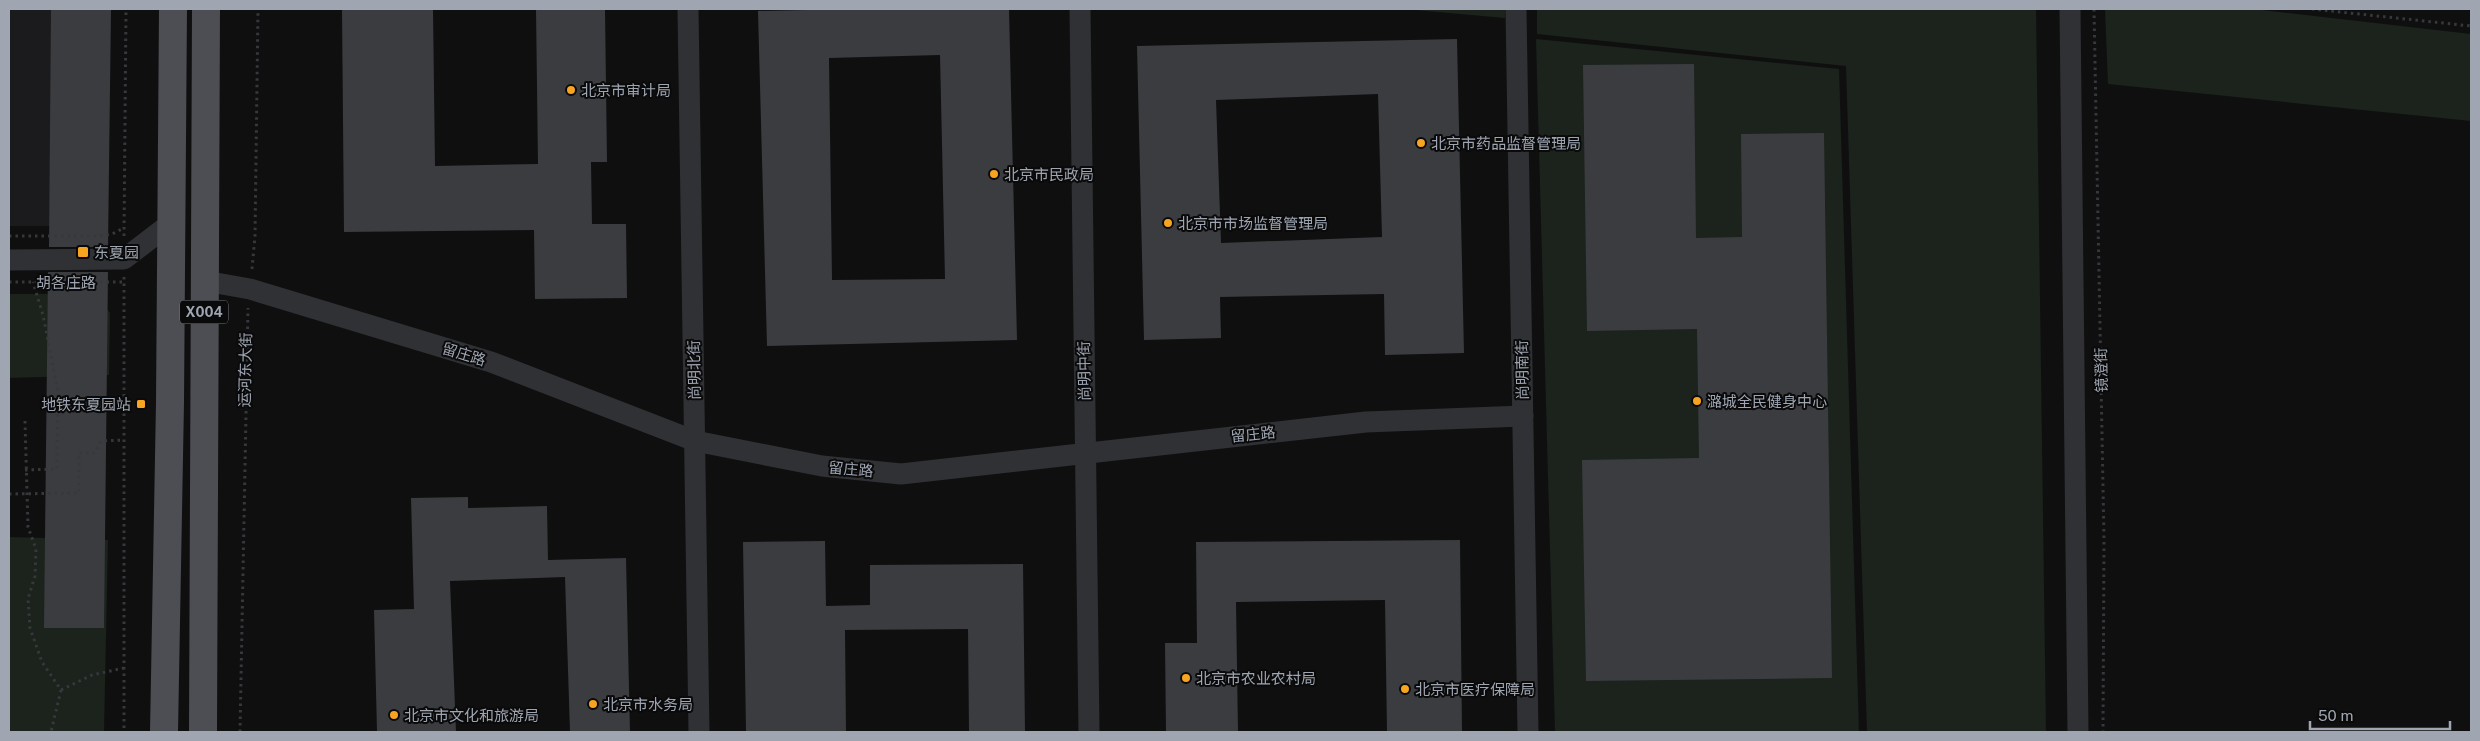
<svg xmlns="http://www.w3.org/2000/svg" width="2480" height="741" font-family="'Public Sans','Noto Sans SC',sans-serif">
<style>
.built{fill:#1b1b1d}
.green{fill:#1b231c}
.building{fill:#3b3c40;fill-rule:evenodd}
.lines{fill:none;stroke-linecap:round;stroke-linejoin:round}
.path{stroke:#36383c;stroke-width:3;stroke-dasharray:2.5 4;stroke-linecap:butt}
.minor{stroke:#303135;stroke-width:21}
.major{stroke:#4c4e54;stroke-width:28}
.poi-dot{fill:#f7a520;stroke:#0a0a0b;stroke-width:2}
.labels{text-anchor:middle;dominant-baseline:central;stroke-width:4;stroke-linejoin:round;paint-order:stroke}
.shield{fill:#0a0a0b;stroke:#727780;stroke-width:1}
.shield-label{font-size:14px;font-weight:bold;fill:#9fa6b2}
.poi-label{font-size:15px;fill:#9fa6b2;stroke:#0a0a0b;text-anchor:start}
.street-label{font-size:15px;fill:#9fa6b2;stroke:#0a0a0b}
</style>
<rect width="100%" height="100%" fill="#0f0f10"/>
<path class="built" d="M 9,9 L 102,9 L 97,226 L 9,226 Z"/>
<g class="green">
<path d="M 1403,9 L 1505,9 L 1505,18 Z"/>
<path d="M 1537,9 L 2036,9 L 2046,732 L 1867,732 L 1846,66 L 1537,34 Z"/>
<path d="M 2105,9 L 2253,9 L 2471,34 L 2471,121 L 2108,84 Z"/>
<path d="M 1536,39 L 1839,69 L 1859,732 L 1555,732 Z"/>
<path d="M 9,294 L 96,294 L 110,313 L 109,375 L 9,378 Z"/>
<path d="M 9,537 L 108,540 L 104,732 L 9,732 Z"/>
</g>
<g class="building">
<path d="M 51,9 L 111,9 L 108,247 L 49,247 Z"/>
<path d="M 342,9 L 433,9 L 435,166 L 538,164 L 536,9 L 605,9 L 607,162 L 591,162 L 592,224 L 626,224 L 627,298 L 535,299 L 534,230 L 344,232 Z"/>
<path d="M 852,9 L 1009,9 L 1017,340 L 767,346 L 758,11 ZM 940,55 L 945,279 L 832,280 L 829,58 Z"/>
<path d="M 1457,39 L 1464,353 L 1385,355 L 1384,294 L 1220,297 L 1221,338 L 1144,340 L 1137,46 ZM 1378,94 L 1382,237 L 1221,243 L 1216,100 Z"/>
<path d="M 1694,64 L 1696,238 L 1742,237 L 1741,134 L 1824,133 L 1832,678 L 1586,681 L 1582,460 L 1699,458 L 1697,329 L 1587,331 L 1583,65 Z"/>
<path d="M 48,272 L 108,272 L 104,628 L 44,628 Z"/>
<path d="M 468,497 L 468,508 L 547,506 L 548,560 L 626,558 L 630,732 L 570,732 L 565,577 L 450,581 L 456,732 L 377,732 L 374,610 L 414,609 L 411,498 Z"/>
<path d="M 1460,540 L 1462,732 L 1387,732 L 1385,600 L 1236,602 L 1238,732 L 1166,732 L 1165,643 L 1197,643 L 1196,542 Z"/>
<path d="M 825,541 L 826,606 L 870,605 L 870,565 L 1023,564 L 1025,732 L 969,732 L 968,629 L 845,630 L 846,732 L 746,732 L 743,542 Z"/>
</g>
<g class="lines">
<g class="path">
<path d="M 2094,9 L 2104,540 L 2103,732"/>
<path d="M 2312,9 L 2471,26"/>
<path d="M 9,236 L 98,236 L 112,234 L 124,228"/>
<path d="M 124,236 L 126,9"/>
<path d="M 252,269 L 255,236 L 258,9"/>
<path d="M 124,277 L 124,732"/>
<path d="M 9,282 L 124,282"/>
<path d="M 25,421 L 28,527 L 36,549 L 35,576 L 28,599 L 30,628 L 42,662 L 61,690 L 51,732"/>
<path d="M 25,470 L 57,469 L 58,392 L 43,315 L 33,282"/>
<path d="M 9,494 L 79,493 L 79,453 L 95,453 L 101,441 L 124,440"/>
<path d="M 61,690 L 92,675 L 124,668"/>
<path d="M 240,732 L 248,308"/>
</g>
<g class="minor">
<path d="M 688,9 L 699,732"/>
<path d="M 1080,9 L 1089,732"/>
<path d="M 1516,9 L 1528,732"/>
<path d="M 2070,9 L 2078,732"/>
<path d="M 9,260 L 124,259 L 171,223"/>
<path d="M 205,281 L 250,289 L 491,362 L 695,441 L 822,466 L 901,474 L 1366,422 L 1523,416"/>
</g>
<g class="major">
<path d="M 164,732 L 170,402 L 173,9"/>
<path d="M 203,732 L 206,9"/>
</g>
</g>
<g class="poi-dot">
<circle cx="571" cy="90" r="5"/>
<circle cx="1421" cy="143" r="5"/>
<circle cx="994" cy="174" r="5"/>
<circle cx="1168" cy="223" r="5"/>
<rect x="77" y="246" width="12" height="12" rx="2.5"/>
<circle cx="1697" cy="401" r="5"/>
<rect x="136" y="399" width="10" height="10" rx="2.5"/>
<circle cx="1186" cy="678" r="5"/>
<circle cx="1405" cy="689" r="5"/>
<circle cx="593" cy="704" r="5"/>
<circle cx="394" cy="715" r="5"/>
</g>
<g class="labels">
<rect class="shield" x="180" y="300.5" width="48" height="23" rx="4"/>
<g class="shield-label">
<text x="204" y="312">X004</text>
</g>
<g class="poi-label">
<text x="581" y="90">北京市审计局</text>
<text x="1431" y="143">北京市药品监督管理局</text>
<text x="1004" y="174">北京市民政局</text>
<text x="1178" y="223">北京市市场监督管理局</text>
<text x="94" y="252">东夏园</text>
<text x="1707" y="401">潞城全民健身中心</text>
<text x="131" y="404" text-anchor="end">地铁东夏园站</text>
<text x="1196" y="678">北京市农业农村局</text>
<text x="1415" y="689">北京市医疗保障局</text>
<text x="603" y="704">北京市水务局</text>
<text x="404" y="715">北京市文化和旅游局</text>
</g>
<g class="street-label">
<text x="66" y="282">胡各庄路</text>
<text transform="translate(464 354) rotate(17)">留庄路</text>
<text transform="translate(245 370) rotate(-89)">运河东大街</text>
<text transform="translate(694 370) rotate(-91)">尚明北街</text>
<text transform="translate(1522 370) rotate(-91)">尚明南街</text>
<text transform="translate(2101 370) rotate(-91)">镜澄街</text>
<text transform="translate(1084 371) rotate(-91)">尚明中街</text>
<text transform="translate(1253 434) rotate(-6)">留庄路</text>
<text transform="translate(851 469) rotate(5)">留庄路</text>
</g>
</g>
<rect width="2480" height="741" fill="none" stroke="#9fa6b2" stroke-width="20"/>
<path d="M2310 721v8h140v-8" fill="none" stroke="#9fa6b2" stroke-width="2.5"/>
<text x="2318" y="721" font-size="15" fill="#9fa6b2" stroke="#0a0a0b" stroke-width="4" paint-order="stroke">50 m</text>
</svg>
